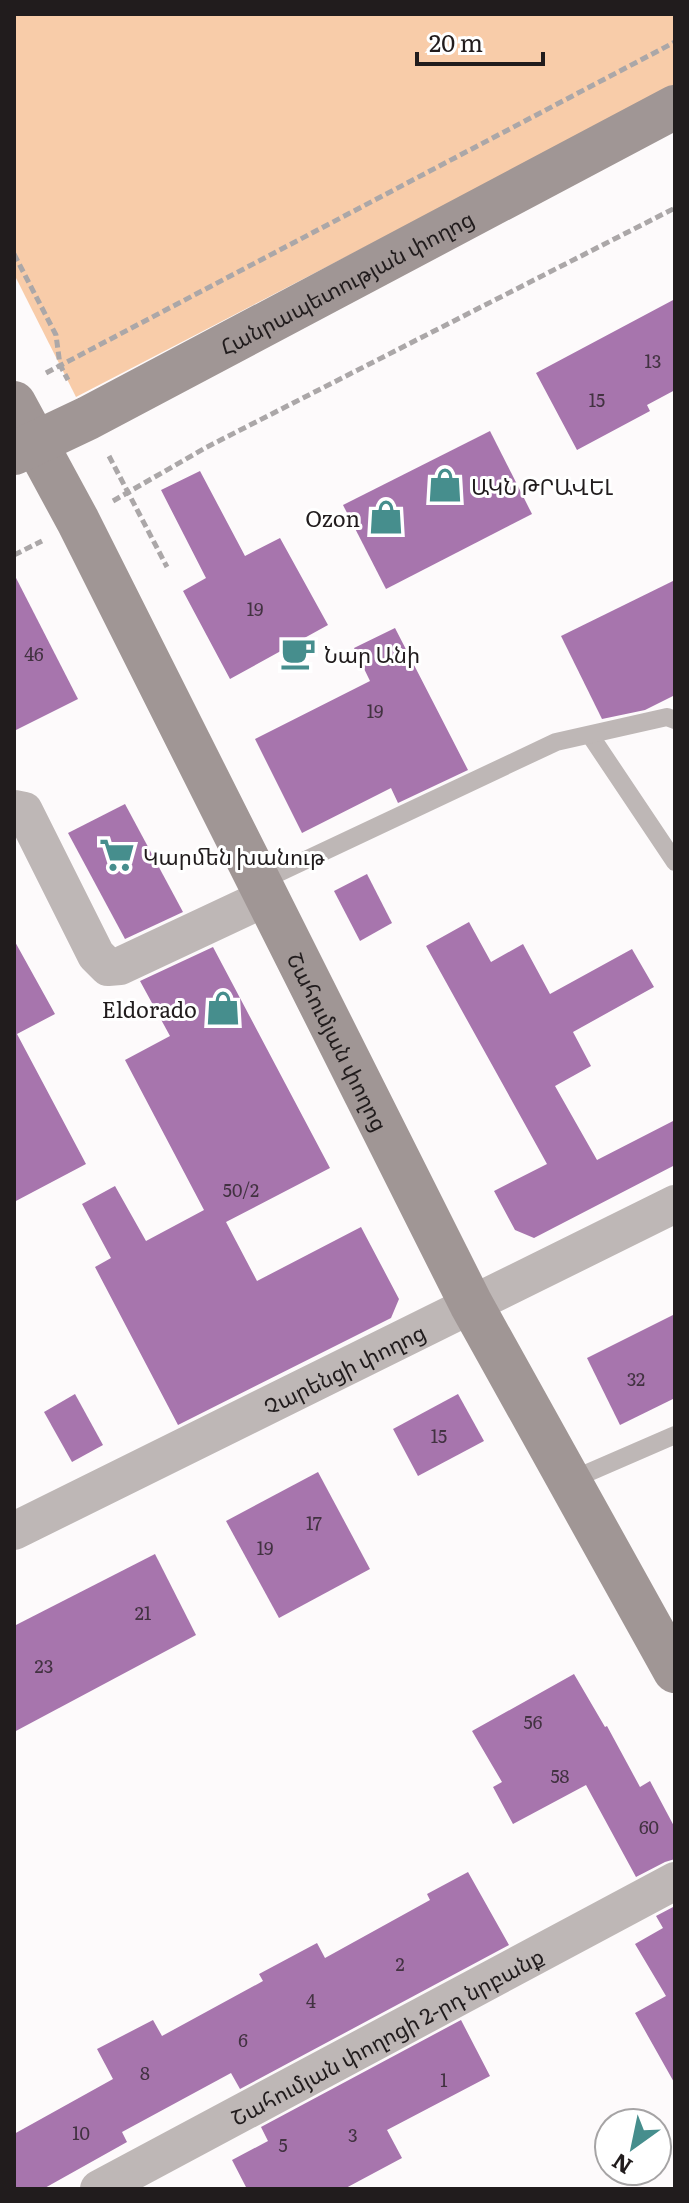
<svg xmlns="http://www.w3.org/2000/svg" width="689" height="2203" font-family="Literata,'Noto Sans Armenian',serif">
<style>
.green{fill:#f8cca9}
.building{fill:#a775ad}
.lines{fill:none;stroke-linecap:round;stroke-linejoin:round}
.path{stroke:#aba7a8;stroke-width:5;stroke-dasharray:8 4;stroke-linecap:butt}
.lane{stroke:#beb7b6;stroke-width:18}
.street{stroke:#beb7b6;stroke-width:38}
.secondary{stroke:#a09695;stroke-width:44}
.labels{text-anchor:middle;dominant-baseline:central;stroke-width:6;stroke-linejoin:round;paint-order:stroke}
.number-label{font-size:18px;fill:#423241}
.street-label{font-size:22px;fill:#211c1d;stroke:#fff}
.poi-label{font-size:22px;fill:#211c1d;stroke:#fff;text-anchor:start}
</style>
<rect width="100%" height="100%" fill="#fdfafb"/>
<path class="green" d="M 14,14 L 675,14 L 675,86 L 76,397 L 14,274 Z"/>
<g class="building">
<path d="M 675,299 L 675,390 L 647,405 L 650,411 L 577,450 L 536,373 Z"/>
<path d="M 490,431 L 532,514 L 386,589 L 343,505 Z"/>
<path d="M 200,471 L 245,556 L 280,538 L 328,625 L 230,679 L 183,591 L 206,578 L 161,490 Z"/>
<path d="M 14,574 L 78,699 L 14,731 Z"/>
<path d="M 675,580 L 675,695 L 645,710 L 602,719 L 561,636 Z"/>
<path d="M 395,628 L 468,770 L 398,803 L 391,788 L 302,833 L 255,739 L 370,681 L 354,648 Z"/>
<path d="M 125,804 L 183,912 L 125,939 L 68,833 Z"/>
<path d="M 367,874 L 392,923 L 360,941 L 334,891 Z"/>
<path d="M 469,922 L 491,962 L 523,944 L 550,994 L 632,949 L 654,987 L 573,1032 L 591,1066 L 555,1086 L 597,1160 L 675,1120 L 675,1165 L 534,1238 L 515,1230 L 494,1191 L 547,1164 L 426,946 Z"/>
<path d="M 14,940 L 55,1014 L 17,1034 L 86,1164 L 14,1202 Z"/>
<path d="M 213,947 L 330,1168 L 226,1222 L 257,1281 L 361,1227 L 399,1299 L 391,1318 L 178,1425 L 95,1267 L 111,1258 L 82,1204 L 115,1186 L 146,1241 L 204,1210 L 125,1060 L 170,1036 L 140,981 Z"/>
<path d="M 675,1314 L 675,1398 L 620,1425 L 587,1358 Z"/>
<path d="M 75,1394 L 103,1445 L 72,1462 L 44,1412 Z"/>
<path d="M 458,1394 L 484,1441 L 418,1476 L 393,1429 Z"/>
<path d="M 318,1472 L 370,1569 L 279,1618 L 226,1521 Z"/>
<path d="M 155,1554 L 196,1635 L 14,1732 L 14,1626 Z"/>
<path d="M 574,1674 L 605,1727 L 607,1726 L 640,1787 L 650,1781 L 675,1828 L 675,1859 L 665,1862 L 636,1877 L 586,1785 L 513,1824 L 493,1787 L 502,1782 L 472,1731 Z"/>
<path d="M 468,1872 L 509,1945 L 240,2089 L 231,2073 L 122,2132 L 127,2142 L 43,2189 L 14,2189 L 14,2134 L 113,2079 L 97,2049 L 153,2020 L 162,2036 L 263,1981 L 259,1974 L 317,1943 L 325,1958 L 430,1900 L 427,1894 Z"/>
<path d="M 675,1906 L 675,2084 L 635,2013 L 666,1996 L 635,1944 L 663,1928 L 656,1916 Z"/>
<path d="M 461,2020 L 490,2076 L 387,2130 L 402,2158 L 344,2189 L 247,2189 L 232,2160 L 268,2141 L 261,2127 Z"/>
</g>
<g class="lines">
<g class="path">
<path d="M 14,254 L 56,335 L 60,365 L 68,380"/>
<path d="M 46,373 L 675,42"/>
<path d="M 109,456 L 167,567"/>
<path d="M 113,501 L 205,448 L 675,208"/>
<path d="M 14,555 L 42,541"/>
</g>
<g class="lane">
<path d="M 590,735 L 675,862"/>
<path d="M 259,882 L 556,742 L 667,717 L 675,720"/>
<path d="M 569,1481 L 675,1435"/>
</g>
<g class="street">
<path d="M 14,809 L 24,811 L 96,955 L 108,967 L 120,966 L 267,897"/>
<path id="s1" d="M 14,1531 L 675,1204"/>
<path id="s2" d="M 99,2189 L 675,1881"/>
</g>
<g class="secondary">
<path id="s3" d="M 14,403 L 78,521 L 471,1304 L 675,1671"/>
<path id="s4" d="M 14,453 L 88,418 L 675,107"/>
</g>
</g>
<defs>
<g id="shop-bare" transform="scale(2.76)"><path d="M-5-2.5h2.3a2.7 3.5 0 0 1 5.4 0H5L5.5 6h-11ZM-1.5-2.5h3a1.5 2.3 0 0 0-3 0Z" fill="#468e8d" stroke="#fff" stroke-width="2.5" paint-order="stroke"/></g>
<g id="cafe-bare" transform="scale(2.76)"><path d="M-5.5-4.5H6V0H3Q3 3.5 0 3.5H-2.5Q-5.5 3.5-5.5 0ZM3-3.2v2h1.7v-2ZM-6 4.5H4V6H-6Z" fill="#468e8d" stroke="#fff" stroke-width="2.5" paint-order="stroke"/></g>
<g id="supermarket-bare" transform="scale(2.76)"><path d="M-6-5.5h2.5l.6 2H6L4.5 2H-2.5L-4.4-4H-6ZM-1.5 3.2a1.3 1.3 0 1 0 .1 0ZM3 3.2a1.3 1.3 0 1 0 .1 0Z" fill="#468e8d" stroke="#fff" stroke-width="2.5" paint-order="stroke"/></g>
</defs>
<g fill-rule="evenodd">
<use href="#shop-bare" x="445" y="485"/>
<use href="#shop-bare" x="386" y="517"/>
<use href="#cafe-bare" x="298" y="653"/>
<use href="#supermarket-bare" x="117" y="855"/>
<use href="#shop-bare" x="223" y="1008"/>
</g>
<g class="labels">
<g class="number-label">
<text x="653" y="360">13</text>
<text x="597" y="399">15</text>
<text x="255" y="608">19</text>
<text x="34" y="653">46</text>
<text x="375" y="710">19</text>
<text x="241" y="1189">50/2</text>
<text x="636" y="1378">32</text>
<text x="439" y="1435">15</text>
<text x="314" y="1522">17</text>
<text x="265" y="1547">19</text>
<text x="143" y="1612">21</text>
<text x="44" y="1665">23</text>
<text x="533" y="1721">56</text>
<text x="560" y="1775">58</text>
<text x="649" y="1826">60</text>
<text x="400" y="1963">2</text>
<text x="311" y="2000">4</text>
<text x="243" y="2039">6</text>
<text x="145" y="2072">8</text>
<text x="444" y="2079">1</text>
<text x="81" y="2132">10</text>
<text x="353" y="2134">3</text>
<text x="283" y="2144">5</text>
</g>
<g class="street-label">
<text stroke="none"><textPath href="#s4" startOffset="374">Հանրապետության փողոց</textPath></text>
<text stroke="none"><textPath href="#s3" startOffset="716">Շահումյան փողոց</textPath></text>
<text stroke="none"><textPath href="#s1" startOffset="368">Չարենցի փողոց</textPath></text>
<text stroke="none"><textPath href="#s2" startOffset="326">Շահումյան փողոցի 2-րդ նրբանք</textPath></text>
</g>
<g class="poi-label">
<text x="471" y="485">ԱԿՆ ԹՐԱՎԵԼ</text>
<text x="360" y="517" text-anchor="end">Ozon</text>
<text x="324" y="653">Նար Անի</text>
<text x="143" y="855">Կարմեն խանութ</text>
<text x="197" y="1008" text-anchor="end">Eldorado</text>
</g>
</g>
<rect width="689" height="2203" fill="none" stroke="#211c1d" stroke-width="32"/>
<g transform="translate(633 2147) rotate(213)"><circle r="38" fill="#ffffff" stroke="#a6a4a5" stroke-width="2"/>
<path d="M0-6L14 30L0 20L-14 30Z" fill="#468e8d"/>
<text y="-12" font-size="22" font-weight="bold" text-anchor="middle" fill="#211c1d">N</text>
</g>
<path d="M417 52v12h126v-12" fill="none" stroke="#211c1d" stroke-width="4"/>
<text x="429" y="52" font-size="24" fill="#211c1d" stroke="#ffffff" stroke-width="6" paint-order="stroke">20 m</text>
</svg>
